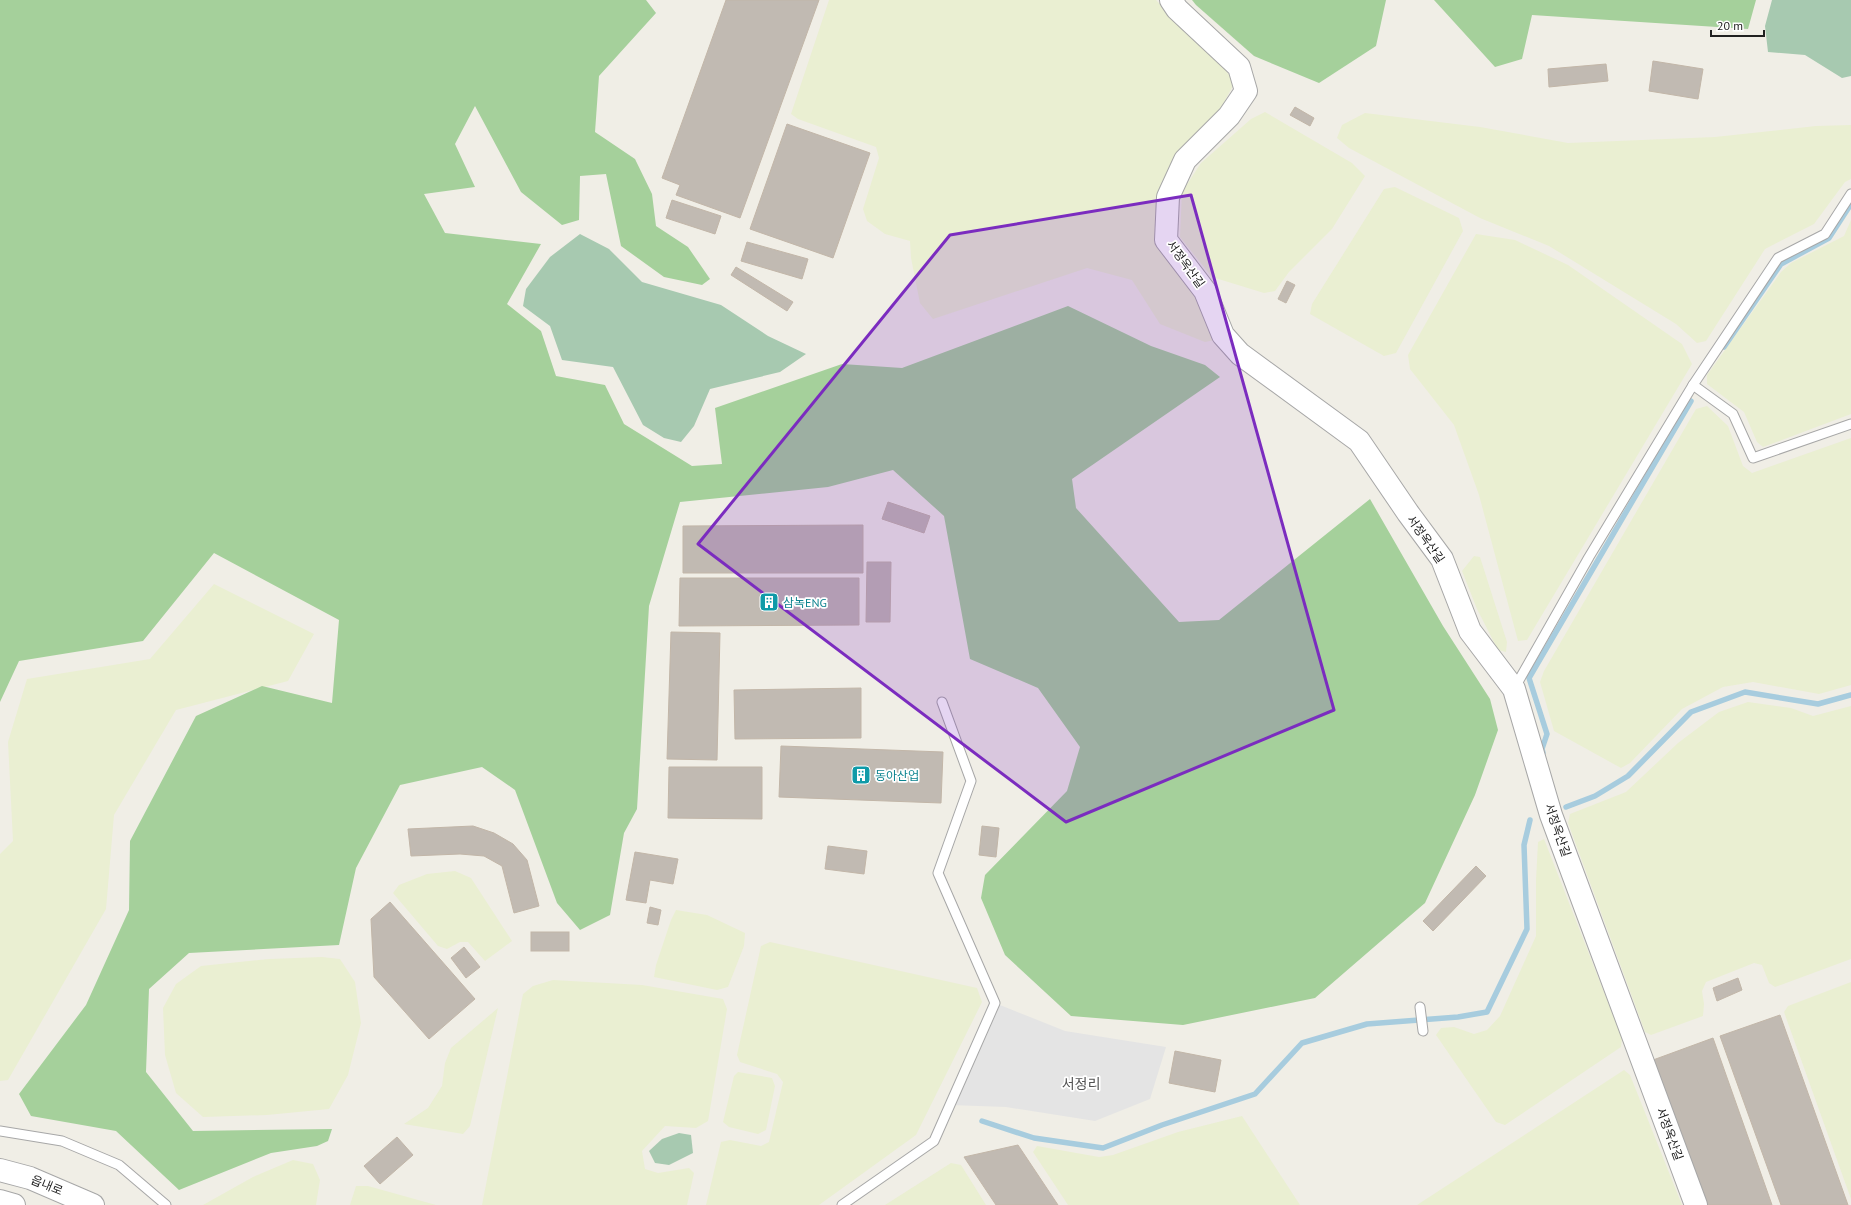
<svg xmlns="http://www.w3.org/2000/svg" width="1851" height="1205" font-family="'PT Sans','Noto Sans KR',sans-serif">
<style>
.farmland{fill:#eaefd2}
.forest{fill:#a5d09b}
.cemetery{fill:#a7c9b0}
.parking{fill:#e4e4e4}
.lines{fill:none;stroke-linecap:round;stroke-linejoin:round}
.stream{stroke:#a7ccde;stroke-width:5.5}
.building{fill:#c1bab2;stroke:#c2b6a8}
.service-casing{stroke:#a7a7a7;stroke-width:11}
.tertiary-casing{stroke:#a7a7a7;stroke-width:24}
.service{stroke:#fff;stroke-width:9}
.tertiary{stroke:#fff;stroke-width:22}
.marked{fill:#7b2cbf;fill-opacity:0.2;stroke:#7b2cbf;stroke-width:3;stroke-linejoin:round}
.labels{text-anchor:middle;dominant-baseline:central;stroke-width:3.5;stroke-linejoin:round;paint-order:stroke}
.street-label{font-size:12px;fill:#202020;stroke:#fff}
.culture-label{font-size:12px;fill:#0d838f;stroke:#fff;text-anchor:start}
.quarter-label{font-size:14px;fill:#535353;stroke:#fff}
</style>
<rect width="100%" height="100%" fill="#f0eee6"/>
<g class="farmland">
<path d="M 829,0 L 1156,0 L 1169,14 L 1211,53 L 1235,82 L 1216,117 L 1190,139 L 1161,183 L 1156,233 L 1197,292 L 1214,340 L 1205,342 L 1160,324 L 1132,280 L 1087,268 L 933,319 L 920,303 L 911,258 L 910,241 L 885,234 L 867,221 L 863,209 L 879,158 L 876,147 L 798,119 L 791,114 Z"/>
<path d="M 1265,112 L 1352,163 L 1365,176 L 1332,229 L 1289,272 L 1275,291 L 1264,293 L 1212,277 L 1180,237 L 1182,192 L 1201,163 L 1251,119 Z"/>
<path d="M 1365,113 L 1480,127 L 1568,143 L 1715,137 L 1816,126 L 1851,125 L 1851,179 L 1845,182 L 1814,224 L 1765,249 L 1706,341 L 1697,343 L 1676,324 L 1549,246 L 1480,218 L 1349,148 L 1337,138 L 1342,125 Z"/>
<path d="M 1395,187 L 1459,218 L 1463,231 L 1396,353 L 1384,356 L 1310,314 L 1312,304 L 1384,189 Z"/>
<path d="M 1851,220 L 1851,414 L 1763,447 L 1757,442 L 1744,412 L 1707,384 L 1707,375 L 1781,272 L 1791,263 L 1844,236 Z"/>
<path d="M 1476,234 L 1515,240 L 1568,265 L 1682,344 L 1692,364 L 1527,640 L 1518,641 L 1479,495 L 1454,425 L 1410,369 L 1408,355 Z"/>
<path d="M 1707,406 L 1728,426 L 1743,466 L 1752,473 L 1851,438 L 1851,685 L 1819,694 L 1753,682 L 1723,687 L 1682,709 L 1630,763 L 1621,768 L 1554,731 L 1540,682 L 1544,671 L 1696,409 Z"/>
<path d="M 1474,556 L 1480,557 L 1507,642 L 1506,652 L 1498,650 L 1477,609 L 1462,571 Z"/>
<path d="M 214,584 L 314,634 L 288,681 L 176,710 L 114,815 L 106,909 L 8,1080 L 0,1081 L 0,854 L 13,841 L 8,742 L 27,679 L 150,659 Z"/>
<path d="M 1748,702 L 1791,708 L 1813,716 L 1851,706 L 1851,959 L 1775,987 L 1769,983 L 1762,965 L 1754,963 L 1706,982 L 1702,991 L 1704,1004 L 1703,1016 L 1651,1035 L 1645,1032 L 1568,823 L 1570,814 L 1626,792 L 1678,743 L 1719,712 Z"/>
<path d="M 1544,839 L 1622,1038 L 1621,1047 L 1505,1125 L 1496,1122 L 1436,1035 L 1441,1028 L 1454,1027 L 1474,1034 L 1487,1030 L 1500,1016 L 1536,936 L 1536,880 L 1538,842 Z"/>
<path d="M 455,871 L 471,878 L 512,941 L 485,961 L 468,942 L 460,942 L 447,949 L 438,946 L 393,893 L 399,885 L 427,874 Z"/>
<path d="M 676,910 L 707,915 L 745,933 L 744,946 L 728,987 L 717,990 L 654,977 L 656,965 L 671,920 Z"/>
<path d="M 770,942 L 977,988 L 982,1002 L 916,1135 L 819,1205 L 706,1205 L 721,1142 L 730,1140 L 761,1146 L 769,1142 L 783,1082 L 777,1074 L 740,1062 L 737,1055 L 761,946 Z"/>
<path d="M 322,957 L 340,959 L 355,982 L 361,1023 L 348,1075 L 329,1109 L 267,1115 L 203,1117 L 176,1093 L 165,1055 L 163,1008 L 176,984 L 201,966 L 269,959 Z"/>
<path d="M 553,980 L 642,985 L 723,999 L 727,1009 L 708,1121 L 696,1128 L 665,1126 L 642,1151 L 645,1169 L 658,1173 L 689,1168 L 694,1173 L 687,1205 L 482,1205 L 523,994 L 533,986 Z"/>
<path d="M 1851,982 L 1851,1199 L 1784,1012 L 1788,1006 Z"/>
<path d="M 498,1008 L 470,1126 L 463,1134 L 404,1124 L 428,1108 L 442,1086 L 445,1063 L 451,1048 Z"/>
<path d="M 1624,1070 L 1630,1075 L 1682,1205 L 1417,1205 Z"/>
<path d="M 738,1072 L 772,1078 L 775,1086 L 766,1130 L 758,1134 L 729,1127 L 723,1122 L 734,1076 Z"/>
<path d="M 1242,1116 L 1300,1205 L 1068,1205 L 1033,1152 L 1037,1146 L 1099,1157 L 1113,1155 L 1178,1132 Z"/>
<path d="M 293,1160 L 313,1164 L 320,1180 L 316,1205 L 203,1205 L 253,1177 Z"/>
<path d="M 951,1163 L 961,1165 L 986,1205 L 885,1205 Z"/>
<path d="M 356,1186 L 368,1186 L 436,1205 L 350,1205 Z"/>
</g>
<g class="forest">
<path d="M 0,0 L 646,0 L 656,13 L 599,76 L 595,132 L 635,159 L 652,194 L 656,226 L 688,247 L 710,279 L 702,285 L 664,277 L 621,246 L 606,174 L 580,176 L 579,220 L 562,225 L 521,192 L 475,106 L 455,144 L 475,187 L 424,194 L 445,233 L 541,244 L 507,304 L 541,331 L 556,376 L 605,385 L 624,424 L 692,466 L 722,464 L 715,408 L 842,364 L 902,368 L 1068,306 L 1151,346 L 1205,365 L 1220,377 L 1072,479 L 1076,508 L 1179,622 L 1219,620 L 1370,499 L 1443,626 L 1490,699 L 1498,730 L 1475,795 L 1425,903 L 1315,998 L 1183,1025 L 1071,1016 L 1005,955 L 981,898 L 985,875 L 1067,791 L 1080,747 L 1038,688 L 970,659 L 944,516 L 893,470 L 828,487 L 680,502 L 649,606 L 637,809 L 624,833 L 610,915 L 580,930 L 557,903 L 515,790 L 482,767 L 400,785 L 356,868 L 339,945 L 189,953 L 149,989 L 146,1072 L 193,1131 L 332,1129 L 328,1141 L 317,1146 L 271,1153 L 179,1190 L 116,1131 L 31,1116 L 19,1094 L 86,1005 L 129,910 L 130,841 L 196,716 L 262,686 L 332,703 L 339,620 L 214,553 L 143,641 L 19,661 L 0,702 Z"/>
<path d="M 1192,0 L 1386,0 L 1376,46 L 1319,83 L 1254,56 L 1196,5 Z"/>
<path d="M 1434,0 L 1756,0 L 1748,29 L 1532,15 L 1522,59 L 1495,67 Z"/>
</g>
<g class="cemetery">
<path d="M 1772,0 L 1851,0 L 1851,76 L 1842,78 L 1805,55 L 1768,52 L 1765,26 Z"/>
<path d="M 580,234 L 609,249 L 642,282 L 721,305 L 768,336 L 806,354 L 780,372 L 710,389 L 694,426 L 681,442 L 664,438 L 643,425 L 613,367 L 562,360 L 550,326 L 523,306 L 526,289 L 550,257 Z"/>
<path d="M 679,1133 L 691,1135 L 693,1153 L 669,1165 L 655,1163 L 649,1151 L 662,1139 Z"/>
</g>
<path class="parking" d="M 995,1003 L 1065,1031 L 1166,1047 L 1150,1099 L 1095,1121 L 1006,1107 L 950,1105 Z"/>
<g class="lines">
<g class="stream">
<path d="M 1724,347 L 1781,264 L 1829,238 L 1851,204"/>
<path d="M 1543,753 L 1542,749 L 1547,734 L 1529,678 L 1691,401"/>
<path d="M 1566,807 L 1595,796 L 1628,776 L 1691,712 L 1745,692 L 1818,704 L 1851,695"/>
<path d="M 982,1121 L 1034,1138 L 1103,1148 L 1162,1125 L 1255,1094 L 1302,1043 L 1367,1024 L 1458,1017 L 1487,1012 L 1527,929 L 1524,845 L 1530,820"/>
</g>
</g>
<g class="building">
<path d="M 726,0 L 819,0 L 740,218 L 676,195 L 680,185 L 662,178 Z"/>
<path d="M 1653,61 L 1703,69 L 1698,99 L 1649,91 Z"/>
<path d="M 1606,64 L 1608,81 L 1549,87 L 1548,69 Z"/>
<path d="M 1295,107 L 1314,118 L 1310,126 L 1290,115 Z"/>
<path d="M 787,124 L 870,153 L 833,258 L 750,229 Z"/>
<path d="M 672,200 L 721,216 L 715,234 L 666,218 Z"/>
<path d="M 747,242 L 808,259 L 802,279 L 741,261 Z"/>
<path d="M 736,267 L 793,302 L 787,311 L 731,275 Z"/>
<path d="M 1287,281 L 1295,285 L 1286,303 L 1278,299 Z"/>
<path d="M 888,502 L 930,516 L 924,533 L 882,519 Z"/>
<path d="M 863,525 L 863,573 L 683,573 L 683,526 Z"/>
<path d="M 867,562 L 891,562 L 890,622 L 866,622 Z"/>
<path d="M 680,578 L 859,578 L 859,625 L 679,626 Z"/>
<path d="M 671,632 L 720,633 L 717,760 L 667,759 Z"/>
<path d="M 861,688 L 861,738 L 735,739 L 734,690 Z"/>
<path d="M 781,746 L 943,752 L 941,803 L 779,797 Z"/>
<path d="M 669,767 L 762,767 L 762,819 L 668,818 Z"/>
<path d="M 473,826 L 494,833 L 513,844 L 527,860 L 539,906 L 514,913 L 502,866 L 484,856 L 460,854 L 411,856 L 408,829 Z"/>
<path d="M 982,826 L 999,828 L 996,857 L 979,855 Z"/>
<path d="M 828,846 L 867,851 L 864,874 L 825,869 Z"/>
<path d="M 635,852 L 678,859 L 673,884 L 650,880 L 646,903 L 626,900 Z"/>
<path d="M 1476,866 L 1486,876 L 1433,931 L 1423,921 Z"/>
<path d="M 390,902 L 475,999 L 429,1039 L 374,977 L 371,919 Z"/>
<path d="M 650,907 L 661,910 L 658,925 L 647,923 Z"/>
<rect x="531" y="932" width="38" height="19"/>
<path d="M 464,947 L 480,967 L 466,978 L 451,958 Z"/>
<path d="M 1738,978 L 1742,990 L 1717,1001 L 1713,988 Z"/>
<path d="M 1780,1015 L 1848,1205 L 1781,1205 L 1720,1036 Z"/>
<path d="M 1713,1038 L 1772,1205 L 1705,1205 L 1653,1060 Z"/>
<path d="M 1175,1051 L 1221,1060 L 1215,1092 L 1169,1083 Z"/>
<path d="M 397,1137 L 413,1155 L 380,1184 L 364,1166 Z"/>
<path d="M 1018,1145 L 1058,1205 L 996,1205 L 964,1157 Z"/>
</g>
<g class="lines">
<g class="service-casing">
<g id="service">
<path d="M 1693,385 L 1733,414 L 1753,458 L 1851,424"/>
<path d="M 1514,689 L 1589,557 L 1693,385 L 1778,258 L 1825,234 L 1851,194"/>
<path d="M 1420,1007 L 1423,1031"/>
<path d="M 0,1131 L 62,1141 L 119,1165 L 166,1205"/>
<path d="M 842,1205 L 934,1141 L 995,1003 L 938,873 L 971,781 L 942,702"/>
</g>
</g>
<g class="tertiary-casing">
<g id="tertiary">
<path d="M 1171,0 L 1177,9 L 1239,67 L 1246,91 L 1229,116 L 1185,160 L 1168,197 L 1166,240 L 1205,291 L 1223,335 L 1240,354 L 1359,441 L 1408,513 L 1442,559 L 1470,631 L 1514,689 L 1551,815 L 1696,1205"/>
<path d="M 0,1170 L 30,1178 L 93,1205"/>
<path d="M 0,1201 L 14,1205"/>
</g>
</g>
<use href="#service" class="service"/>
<use href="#tertiary" class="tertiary"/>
</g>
<path class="marked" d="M 1191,195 L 1334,710 L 1066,822 L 698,544 L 950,235 Z"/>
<defs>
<g id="building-square" transform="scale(1)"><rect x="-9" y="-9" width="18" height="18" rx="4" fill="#0f9aa8" stroke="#fff"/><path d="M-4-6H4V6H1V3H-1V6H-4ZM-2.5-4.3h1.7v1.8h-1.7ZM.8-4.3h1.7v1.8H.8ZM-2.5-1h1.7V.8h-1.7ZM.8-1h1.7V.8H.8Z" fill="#fff"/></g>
</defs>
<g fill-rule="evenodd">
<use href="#building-square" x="769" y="602"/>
<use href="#building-square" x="861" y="775"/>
</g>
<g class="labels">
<g class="street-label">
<text transform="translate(1186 264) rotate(54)">서정옥산길</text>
<text transform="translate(1426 539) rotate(55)">서정옥산길</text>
<text transform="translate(1558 830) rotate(71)">서정옥산길</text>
<text transform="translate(1670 1134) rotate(70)">서정옥산길</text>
<text transform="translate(47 1185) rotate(22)">읍내로</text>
</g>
<g class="culture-label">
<text x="783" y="602">삼녹ENG</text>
<text x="875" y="775">동아산업</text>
</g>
<g class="quarter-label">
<text x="1081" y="1084">서정리</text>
</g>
</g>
<path d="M1711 30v6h53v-6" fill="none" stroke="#202020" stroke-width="2"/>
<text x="1717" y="30" font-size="12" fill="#202020" stroke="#ffffff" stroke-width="3" paint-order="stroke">20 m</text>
</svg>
